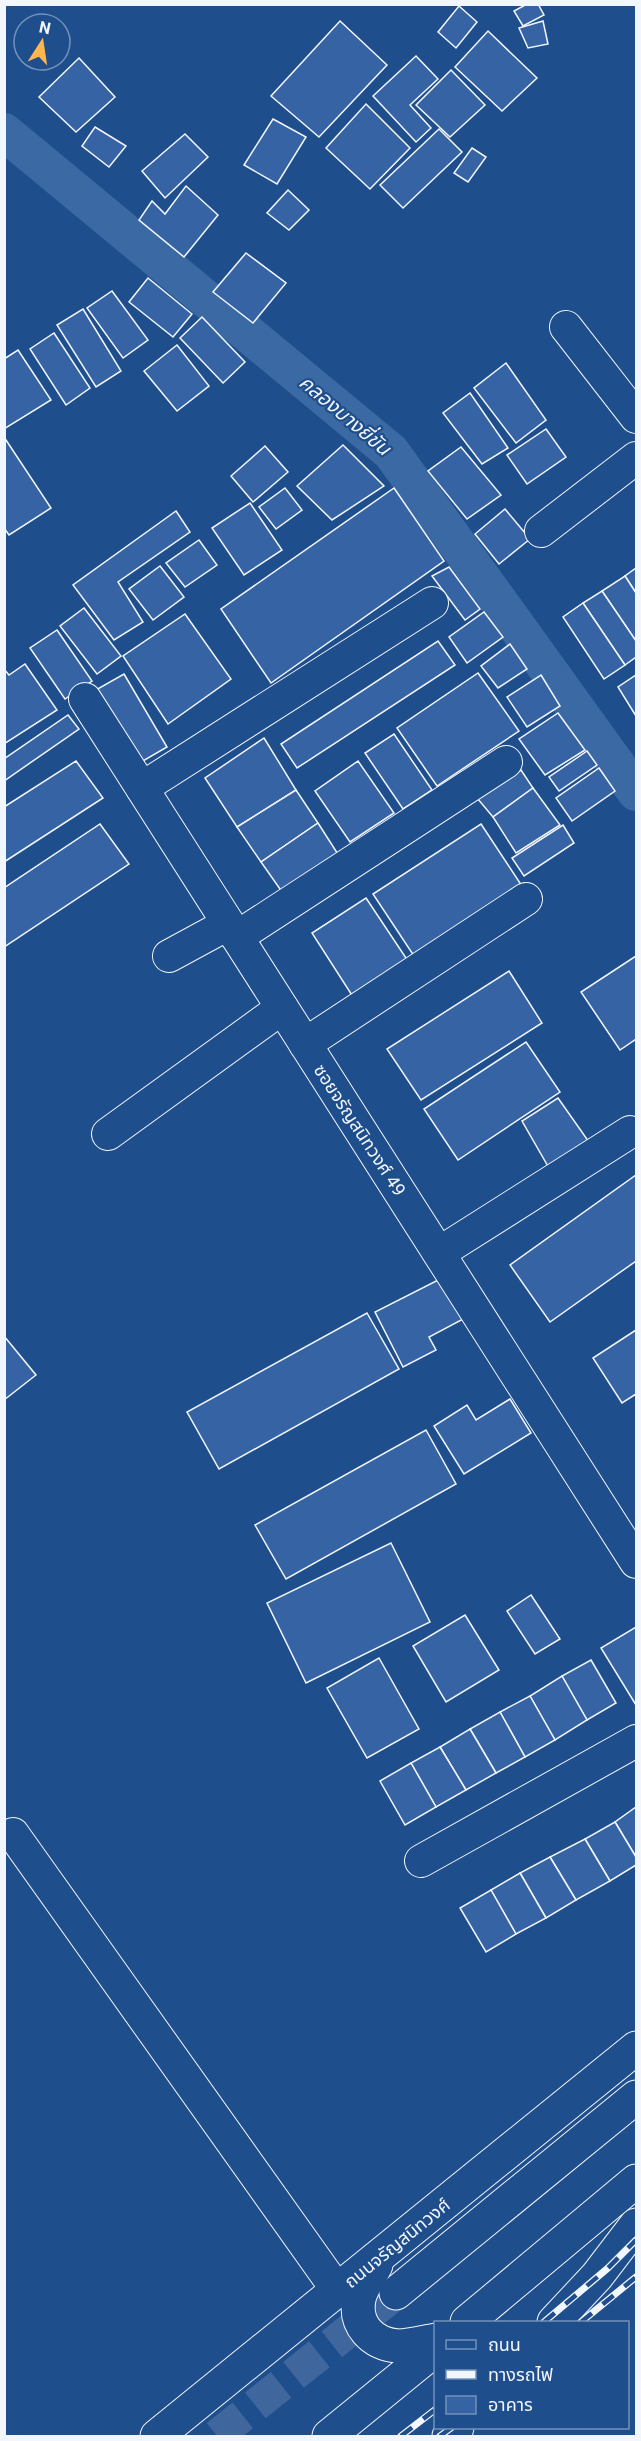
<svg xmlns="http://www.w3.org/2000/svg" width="641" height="2441" font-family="Roboto,'Noto Sans Thai',sans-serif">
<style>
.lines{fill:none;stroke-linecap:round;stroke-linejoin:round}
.canal{stroke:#3b69a3;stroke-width:38}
.building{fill:#3563a3;stroke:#f2f6ff;stroke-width:1.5}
.primary-tunnel{stroke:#3f679d;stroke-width:33;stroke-dasharray:33 16;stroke-linecap:butt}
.street-casing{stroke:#f2f6ff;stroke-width:34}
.primary-casing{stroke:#f2f6ff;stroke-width:35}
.street{stroke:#1f4e8c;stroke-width:32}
.primary{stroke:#1f4e8c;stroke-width:33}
.rail-casing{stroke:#f2f6ff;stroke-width:7}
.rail{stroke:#1f4e8c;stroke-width:4.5;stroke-dasharray:14;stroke-linecap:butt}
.labels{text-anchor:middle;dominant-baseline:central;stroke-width:4.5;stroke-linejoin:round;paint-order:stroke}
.street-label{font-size:18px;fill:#f2f6ff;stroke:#1f4e8c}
.water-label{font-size:20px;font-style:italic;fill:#f2f6ff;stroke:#1f4e8c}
</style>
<rect width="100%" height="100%" fill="#1f4e8c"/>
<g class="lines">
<path class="canal" d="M 4,132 L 391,452 L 636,792"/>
</g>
<g class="building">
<path d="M 527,4 L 538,4 L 544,15 L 523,26 L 514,11 Z"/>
<path d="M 459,6 L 477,22 L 456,48 L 438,32 Z"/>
<path d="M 340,21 L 387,65 L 319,137 L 271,96 Z"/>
<path d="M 543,21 L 548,44 L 528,48 L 519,28 Z"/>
<path d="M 488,31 L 537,78 L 502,111 L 455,67 Z"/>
<path d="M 416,56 L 438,79 L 410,105 L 431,128 L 416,142 L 373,96 Z"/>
<path d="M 79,58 L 115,97 L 76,132 L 39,97 Z"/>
<path d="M 451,70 L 485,105 L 450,137 L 416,105 Z"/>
<path d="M 366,104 L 410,148 L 370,189 L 326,148 Z"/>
<path d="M 273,119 L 306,137 L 277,184 L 244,165 Z"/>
<path d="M 95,127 L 126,146 L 109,167 L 82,146 Z"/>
<path d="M 439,129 L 462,152 L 403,208 L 380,185 Z"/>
<path d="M 185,134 L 208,157 L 165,198 L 142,171 Z"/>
<path d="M 472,148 L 486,157 L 468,182 L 454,173 Z"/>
<path d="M 186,186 L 218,215 L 184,257 L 139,220 L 152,201 L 165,214 Z"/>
<path d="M 288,190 L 309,210 L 289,230 L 267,213 Z"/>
<path d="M 246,253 L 286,283 L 253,323 L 213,292 Z"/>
<path d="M 148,278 L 192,314 L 173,337 L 129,302 Z"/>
<path d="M 112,291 L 148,340 L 123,358 L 87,308 Z"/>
<path d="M 83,309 L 121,371 L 96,387 L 57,325 Z"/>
<path d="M 202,317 L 245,362 L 223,383 L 180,338 Z"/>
<path d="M 54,333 L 90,388 L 66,405 L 30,349 Z"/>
<path d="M 177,345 L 209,386 L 177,411 L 144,371 Z"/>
<path d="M 18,350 L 51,400 L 4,429 L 4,359 Z"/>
<path d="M 506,363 L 546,420 L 516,443 L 474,388 Z"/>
<path d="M 470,393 L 508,448 L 482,464 L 443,413 Z"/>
<path d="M 546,429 L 566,457 L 527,484 L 507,455 Z"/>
<path d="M 4,437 L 51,508 L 9,535 L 4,528 Z"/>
<path d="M 343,445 L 384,486 L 332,520 L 297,486 Z"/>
<path d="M 265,446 L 288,472 L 253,502 L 231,476 Z"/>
<path d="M 461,447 L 501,495 L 467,519 L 428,471 Z"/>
<path d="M 285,488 L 302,510 L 276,529 L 259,507 Z"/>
<path d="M 394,488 L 444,561 L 271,683 L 221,609 Z"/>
<path d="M 250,503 L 282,550 L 244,575 L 212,528 Z"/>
<path d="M 505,509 L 530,539 L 499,564 L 475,534 Z"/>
<path d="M 176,511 L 190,532 L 118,582 L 143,622 L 114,640 L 73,585 Z"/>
<path d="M 199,540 L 217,565 L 185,587 L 166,563 Z"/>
<path d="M 160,566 L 184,597 L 153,620 L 129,589 Z"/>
<path d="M 449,567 L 480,609 L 465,620 L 432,576 Z"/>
<path d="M 636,568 L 636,593 L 625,576 Z"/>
<path d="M 625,576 L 636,593 L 636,641 L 602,591 Z"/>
<path d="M 602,591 L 636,641 L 636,657 L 625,665 L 583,603 Z"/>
<path d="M 583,603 L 625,665 L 604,679 L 563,617 Z"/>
<path d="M 84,608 L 121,656 L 97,674 L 60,626 Z"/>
<path d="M 484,612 L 503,637 L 467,663 L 449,637 Z"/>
<path d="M 185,614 L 231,679 L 168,724 L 123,656 Z"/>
<path d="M 57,630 L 92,681 L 65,699 L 30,648 Z"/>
<path d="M 438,641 L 455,665 L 297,768 L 281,744 Z"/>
<path d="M 510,644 L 527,669 L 498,688 L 481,666 Z"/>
<path d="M 25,664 L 57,710 L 4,744 L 4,669 L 9,675 Z"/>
<path d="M 478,673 L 519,731 L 437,786 L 397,728 Z"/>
<path d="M 124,674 L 167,747 L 136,765 L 94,691 Z"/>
<path d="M 541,675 L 560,706 L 527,727 L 507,697 Z"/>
<path d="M 636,675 L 636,716 L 618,687 Z"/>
<path d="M 558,713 L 585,750 L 545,775 L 519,739 Z"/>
<path d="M 68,715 L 79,729 L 4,781 L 4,759 Z"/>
<path d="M 394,734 L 432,790 L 403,809 L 365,753 Z"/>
<path d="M 264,738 L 296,790 L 237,827 L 205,778 Z"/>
<path d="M 587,751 L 597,765 L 559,791 L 549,777 Z"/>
<path d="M 76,761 L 103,798 L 4,862 L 4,807 Z"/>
<path d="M 358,761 L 394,813 L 350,842 L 315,791 Z"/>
<path d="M 599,768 L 615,791 L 572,821 L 556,798 Z"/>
<path d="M 521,770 L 533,788 L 493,817 L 477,798 Z"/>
<path d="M 533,788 L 560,825 L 516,853 L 493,817 Z"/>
<path d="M 296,790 L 318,823 L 261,862 L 237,827 Z"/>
<path d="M 318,823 L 343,862 L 287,899 L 261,862 Z"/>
<path d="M 100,824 L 129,864 L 4,947 L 4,888 Z"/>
<path d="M 481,824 L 522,886 L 414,956 L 373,894 Z"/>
<path d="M 563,825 L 574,843 L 524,876 L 512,858 Z"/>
<path d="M 366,898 L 410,964 L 355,1000 L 312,933 Z"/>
<path d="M 636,956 L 636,1039 L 620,1050 L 581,992 Z"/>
<path d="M 509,971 L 542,1023 L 421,1100 L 387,1049 Z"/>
<path d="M 526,1042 L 560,1092 L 458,1160 L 424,1109 Z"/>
<path d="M 558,1098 L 589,1142 L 549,1168 L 522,1121 Z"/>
<path d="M 636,1175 L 636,1261 L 550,1322 L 510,1265 Z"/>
<path d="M 446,1276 L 467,1317 L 429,1337 L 436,1350 L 403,1367 L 375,1312 Z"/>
<path d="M 367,1313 L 399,1369 L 219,1469 L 187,1412 Z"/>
<path d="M 636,1330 L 636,1394 L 622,1403 L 593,1358 Z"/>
<path d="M 4,1336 L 36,1375 L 4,1400 Z"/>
<path d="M 510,1399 L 531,1433 L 464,1474 L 434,1426 L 467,1405 L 476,1420 Z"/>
<path d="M 426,1430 L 456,1484 L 286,1579 L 255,1525 Z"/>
<path d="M 391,1543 L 430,1622 L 306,1683 L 267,1603 Z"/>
<path d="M 531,1595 L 560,1639 L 535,1654 L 507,1611 Z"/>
<path d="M 465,1615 L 499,1670 L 446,1702 L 413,1646 Z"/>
<path d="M 636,1627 L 636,1705 L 601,1648 Z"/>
<path d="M 379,1658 L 419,1729 L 367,1758 L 327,1688 Z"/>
<path d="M 591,1660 L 616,1703 L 587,1720 L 562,1676 Z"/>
<path d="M 562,1676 L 587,1720 L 555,1740 L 530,1696 Z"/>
<path d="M 530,1696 L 555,1740 L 525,1757 L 500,1712 Z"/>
<path d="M 500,1712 L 525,1757 L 496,1773 L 470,1729 Z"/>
<path d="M 470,1729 L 496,1773 L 466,1790 L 440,1747 Z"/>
<path d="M 440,1747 L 466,1790 L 436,1807 L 411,1763 Z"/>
<path d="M 411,1763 L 436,1807 L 405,1825 L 380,1781 Z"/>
<path d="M 636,1807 L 636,1857 L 615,1822 Z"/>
<path d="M 615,1822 L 636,1857 L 636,1865 L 610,1881 L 585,1839 Z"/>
<path d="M 585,1839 L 610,1881 L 576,1900 L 550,1857 Z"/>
<path d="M 550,1857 L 576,1900 L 546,1918 L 520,1873 Z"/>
<path d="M 520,1873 L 546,1918 L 516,1934 L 491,1890 Z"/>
<path d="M 491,1890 L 516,1934 L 486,1952 L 460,1908 Z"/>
</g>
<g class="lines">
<path class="primary-tunnel" d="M 217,2436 L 396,2293"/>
<g class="street-casing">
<g id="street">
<path d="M 566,327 L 636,417"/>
<path d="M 541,531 L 636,458"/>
<path d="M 85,699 L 636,1562"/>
<path d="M 142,788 L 432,603"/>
<path d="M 237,937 L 506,762"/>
<path d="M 169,956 L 228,924"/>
<path d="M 305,1044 L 526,899"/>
<path d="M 108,1134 L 282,1008"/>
<path d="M 439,1253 L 630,1132"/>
<path d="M 13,1834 L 338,2291"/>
<path d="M 421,1861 L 636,1741"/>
</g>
</g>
<g class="primary-casing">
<g id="primary">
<path d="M 376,2265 C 371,2275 361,2288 359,2299 C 354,2325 372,2344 398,2346 C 410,2346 424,2342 436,2340"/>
<path d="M 396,2293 L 636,2097"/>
<path d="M 467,2322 L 636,2181"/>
<path d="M 554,2322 L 597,2276 L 636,2225"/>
<path d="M 157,2436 L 636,2048"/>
<path d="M 329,2436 L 436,2349"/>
<path d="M 449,2436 L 457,2428"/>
</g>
</g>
<use href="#street" class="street"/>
<use href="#primary" class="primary"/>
<g class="rail-casing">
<g id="rail">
<path d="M 544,2322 L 608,2268 L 636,2240"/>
<path d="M 581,2322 L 636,2277"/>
<path d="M 401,2436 L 436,2409"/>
<path d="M 440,2436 L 451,2428"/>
</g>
</g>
<use href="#rail" class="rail"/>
</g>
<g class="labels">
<g class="street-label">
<text transform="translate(360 1130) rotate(57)">ซอยจรัญสนิทวงศ์ 49</text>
<text transform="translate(397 2243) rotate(-39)">ถนนจรัญสนิทวงศ์</text>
</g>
<g class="water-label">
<text transform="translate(345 415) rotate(40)">คลองบางยี่ขัน</text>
</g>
</g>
<rect width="641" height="2441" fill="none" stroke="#f2f6ff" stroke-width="12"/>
<rect x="434" y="2321" width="195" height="108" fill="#1f4e8c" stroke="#7391ba" stroke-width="1.5"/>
<rect x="446" y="2340" width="30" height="9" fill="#1f4e8c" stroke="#7391ba" stroke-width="1.5"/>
<text x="488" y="2351" font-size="18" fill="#f2f6ff">ถนน</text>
<rect x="446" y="2370" width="30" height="9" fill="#f2f6ff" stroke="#7391ba" stroke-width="1.5"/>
<text x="488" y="2381" font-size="18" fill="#f2f6ff">ทางรถไฟ</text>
<rect x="446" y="2396" width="30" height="18" fill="#3563a3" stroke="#7391ba" stroke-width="1.5"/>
<text x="488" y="2411" font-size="18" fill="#f2f6ff">อาคาร</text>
<g transform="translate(42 42) rotate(12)"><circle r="28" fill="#1f4e8c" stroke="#7391ba" stroke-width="1.5"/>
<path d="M0-4.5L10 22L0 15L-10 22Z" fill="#ffb74d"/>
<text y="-9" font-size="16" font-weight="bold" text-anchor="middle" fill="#f2f6ff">N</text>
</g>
</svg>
